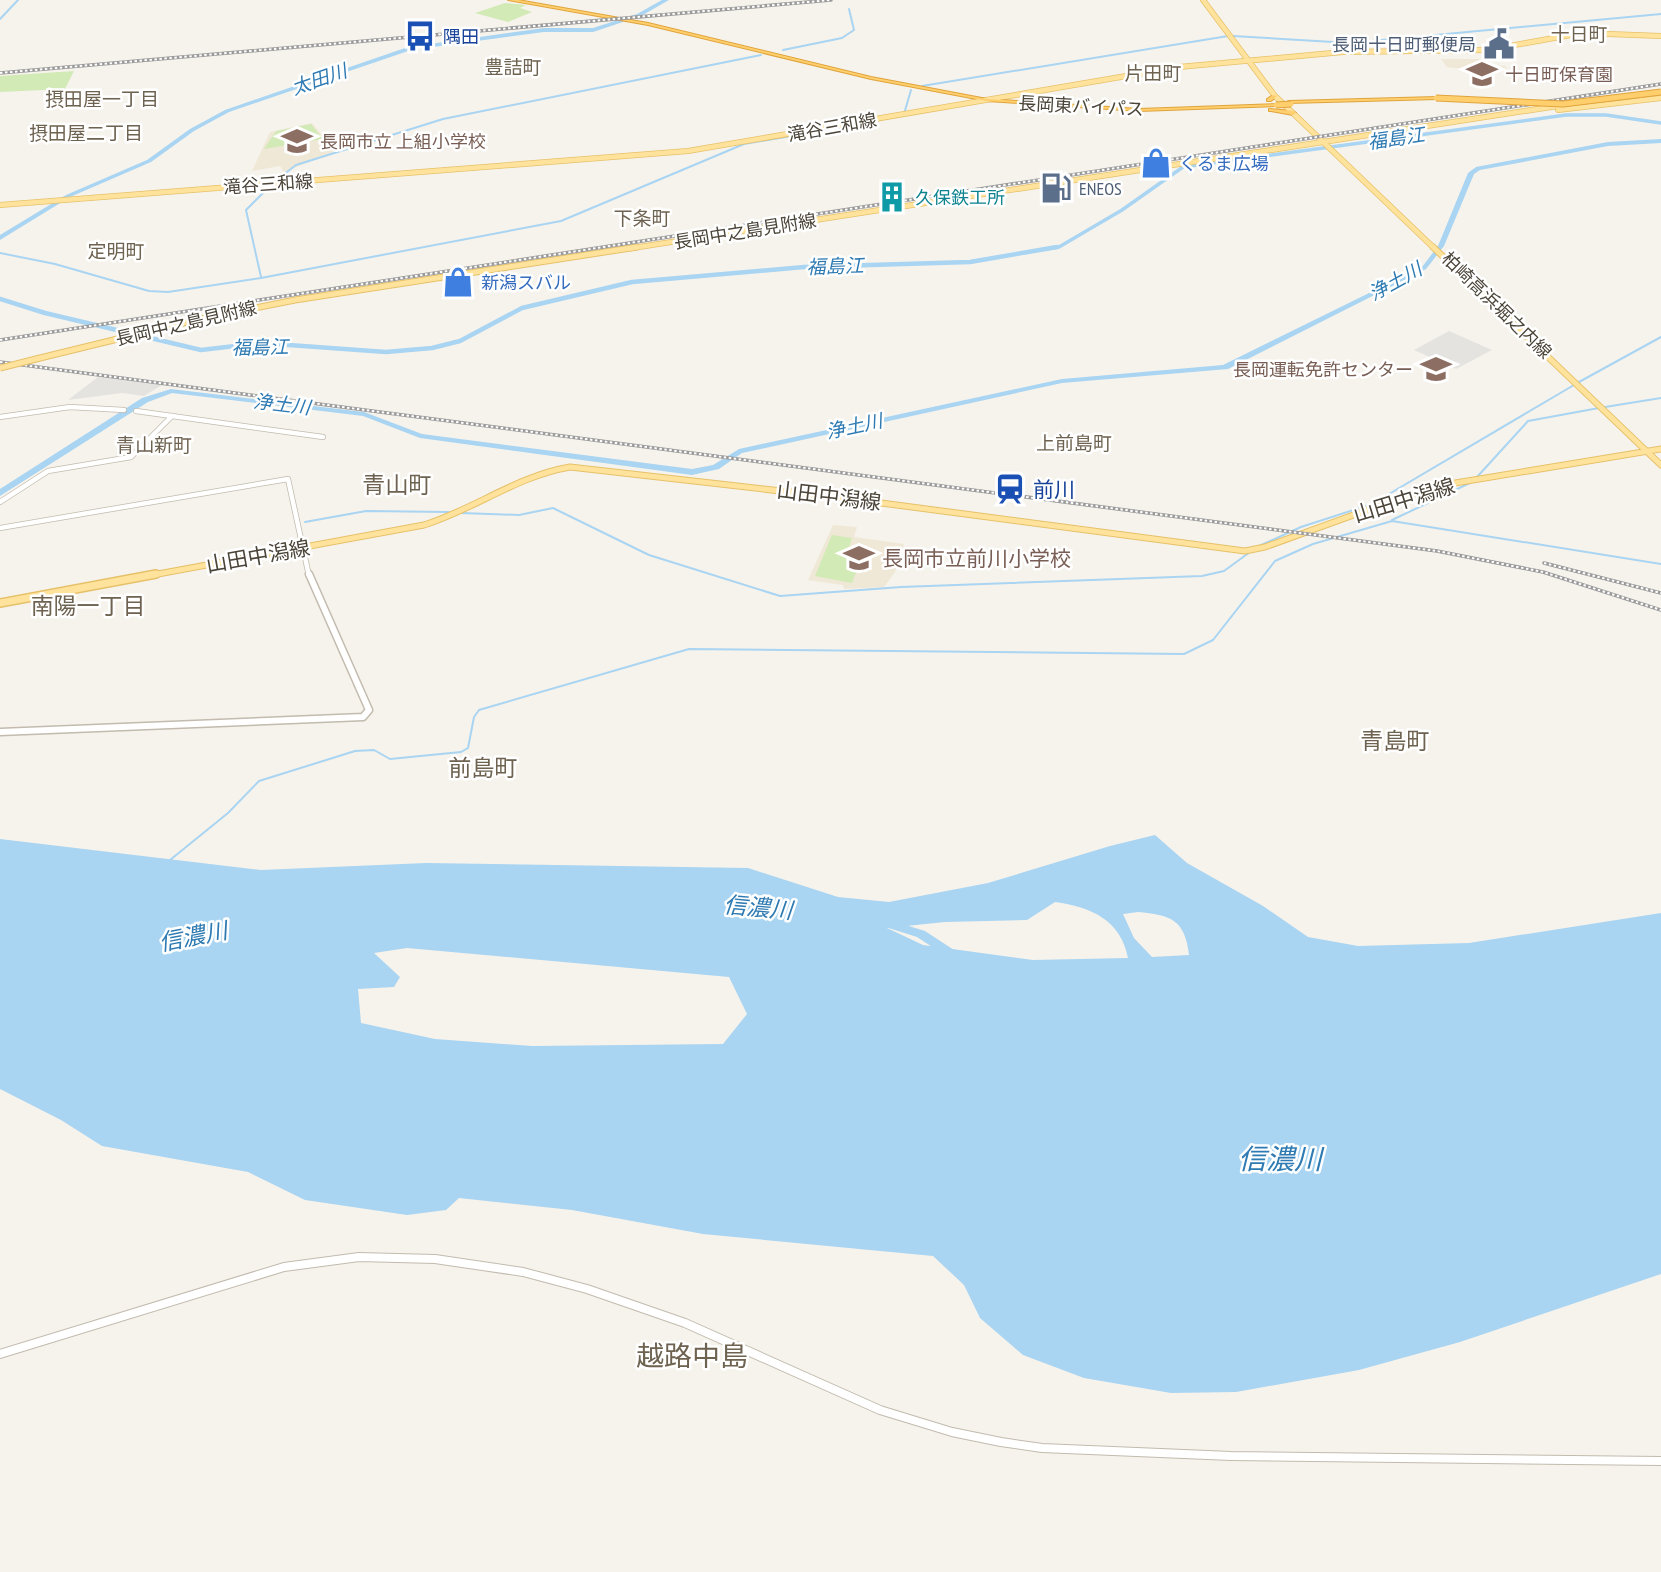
<svg xmlns="http://www.w3.org/2000/svg" width="1661" height="1572" font-family="'PT Sans Narrow','Noto Sans JP',sans-serif">
<style>
.education{fill:#efe8d6}
.green{fill:#d2eab5}
.parking{fill:#e5e3e0}
.water{fill:#a9d4f2;fill-rule:evenodd}
.lines{fill:none;stroke-linecap:round;stroke-linejoin:round}
.stream{stroke:#a9d4f2;stroke-width:2}
.canal-far1{stroke:#a9d4f2;stroke-width:3.5}
.canal{stroke:#a9d4f2;stroke-width:4.5}
.river{fill:#a9d4f2;fill-rule:evenodd}
.minor-far2-casing{stroke:#c2bbae;stroke-width:6}
.minor-far1-casing{stroke:#c2bbae;stroke-width:9}
.minor-casing{stroke:#c2bbae;stroke-width:10}
.major-far2-casing{stroke:#e6c16a;stroke-width:6}
.major-far1-casing{stroke:#e6c16a;stroke-width:7}
.major-casing{stroke:#e6c16a;stroke-width:10}
.highway-casing{stroke:#e0a43c;stroke-width:2}
.minor-far2{stroke:#fff;stroke-width:4.5}
.minor-far1{stroke:#fff;stroke-width:6}
.minor{stroke:#fff;stroke-width:8}
.major-far2{stroke:#ffe39c;stroke-width:4.5}
.major-far1{stroke:#ffe39c;stroke-width:5}
.major{stroke:#ffe39c;stroke-width:7}
.highway{fill:#ffcf6e;fill-rule:evenodd}
.rail-casing{stroke:#9a9a9a;stroke-width:3.5}
.rail{stroke:#fff;stroke-width:2;stroke-dasharray:2.5;stroke-linecap:butt}
.major-bridge-casing{stroke:#e6c16a;stroke-width:7;stroke-linecap:butt}
.highway-bridge-casing{stroke:#e0a43c;stroke-width:7;stroke-linecap:butt}
.major-bridge{stroke:#ffe39c;stroke-width:5}
.highway-bridge{stroke:#ffcf6e;stroke-width:5}
.labels{text-anchor:middle;dominant-baseline:central;stroke-width:5;stroke-linejoin:round;paint-order:stroke}
.far-transit-label{font-size:18px;fill:#164399;stroke:#fff;text-anchor:start}
.far-service-label{font-size:18px;fill:#4e5e75;stroke:#fff;text-anchor:end}
.far-education-label{font-size:18px;fill:#785e54;stroke:#fff;text-anchor:start}
.far-street-label{font-size:18px;fill:#4b4439;stroke:#fff}
.far-shop-label{font-size:18px;fill:#366cbe;stroke:#fff;text-anchor:start}
.far-culture-label{font-size:18px;fill:#0d838f;stroke:#fff;text-anchor:start}
.far-neighbourhood-label{font-size:19px;fill:#6e6250;stroke:#fff}
.far-water-label{font-size:19px;font-style:italic;fill:#2e7ab2;stroke:#fff}
.transit-label{font-size:21px;fill:#164399;stroke:#fff;text-anchor:start}
.street-label{font-size:21px;fill:#4b4439;stroke:#fff}
.education-label{font-size:21px;fill:#785e54;stroke:#fff;text-anchor:start}
.neighbourhood-label{font-size:23px;fill:#6e6250;stroke:#fff}
.water-label{font-size:23px;font-style:italic;fill:#2e7ab2;stroke:#fff}
.near-water-label{font-size:28px;font-style:italic;fill:#2e7ab2;stroke:#fff}
.near-neighbourhood-label{font-size:28px;fill:#6e6250;stroke:#fff}
</style>
<rect width="100%" height="100%" fill="#f6f3ec"/>
<g class="education">
<path d="M 1441,59 L 1483,59 L 1485,65 L 1505,66 L 1507,69 L 1455,68 L 1447,67 Z"/>
<path d="M 312,123 L 336,151 L 284,172 L 280,166 L 252,171 L 270,132 Z"/>
<path d="M 833,525 L 857,527 L 854,537 L 904,544 L 895,572 L 884,587 L 844,589 L 843,585 L 808,580 Z"/>
</g>
<g class="green">
<path d="M 505,3 L 526,5 L 520,8 L 532,12 L 508,22 L 475,13 Z"/>
<path d="M 74,71 L 65,89 L 0,92 L 0,76 Z"/>
<path d="M 311,124 L 323,139 L 264,149 L 276,131 Z"/>
<path d="M 832,535 L 852,538 L 849,548 L 859,550 L 869,557 L 867,565 L 859,564 L 852,583 L 815,576 Z"/>
</g>
<g class="parking">
<path d="M 1449,331 L 1492,350 L 1456,369 L 1414,350 Z"/>
<path d="M 98,377 L 162,385 L 144,396 L 122,393 L 68,400 Z"/>
</g>
<path class="water" d="M 1155,835 L 1187,863 L 1263,906 L 1308,937 L 1358,946 L 1469,943 L 1661,913 L 1661,1274 L 1460,1342 L 1359,1370 L 1236,1392 L 1171,1393 L 1084,1378 L 1023,1355 L 980,1318 L 964,1285 L 933,1256 L 703,1234 L 572,1210 L 459,1198 L 446,1210 L 407,1215 L 305,1200 L 248,1172 L 102,1146 L 61,1120 L 0,1089 L 0,839 L 261,870 L 426,863 L 748,868 L 838,897 L 889,902 L 988,883 L 1110,846 ZM 1055,902 C 1091,907 1121,920 1128,958 L 1033,960 L 923,945 L 887,928 L 945,922 L 1027,920 ZM 1138,912 C 1170,915 1185,919 1189,955 L 1152,957 L 1134,938 L 1123,914 ZM 407,948 L 729,977 L 747,1014 L 723,1044 L 532,1046 L 435,1039 L 361,1023 L 358,989 L 394,987 L 400,977 L 374,953 Z"/>
<g class="lines">
<g class="stream">
<path d="M 0,19 L 18,0"/>
<path d="M 1233,36 L 1350,43 L 1661,14"/>
<path d="M 783,50 L 842,38 L 854,30 L 849,9"/>
<path d="M 922,86 L 1228,36"/>
<path d="M 904,114 L 911,90"/>
<path d="M 274,182 L 296,165 L 443,119 L 761,55"/>
<path d="M 0,253 L 55,264 L 149,291 L 168,292 L 261,278 L 561,221 L 744,144 L 856,125"/>
<path d="M 261,277 L 246,210 L 270,186"/>
<path d="M 1579,382 L 1661,337"/>
<path d="M 1605,407 L 1661,398"/>
<path d="M 1477,477 L 1528,421 L 1599,408"/>
<path d="M 461,513 L 519,515 L 553,508 L 649,555 L 780,596 L 901,587 L 1202,576 L 1224,571 L 1250,552"/>
<path d="M 1392,520 L 1474,481"/>
<path d="M 305,522 L 366,511 L 449,512"/>
<path d="M 1257,547 L 1301,527 L 1372,504 L 1574,385"/>
<path d="M 170,860 L 228,813 L 259,781 L 355,751 L 374,750 L 390,759 L 461,752 L 468,748 L 474,717 L 479,710 L 689,649 L 1184,654 L 1213,640 L 1275,561 L 1313,544 L 1392,521 L 1661,564"/>
</g>
<path class="canal-far1" d="M 1046,249 L 1059,247 L 1122,210 L 1183,167 L 1566,115 L 1606,115 L 1661,123"/>
<path class="canal" d="M 0,299 L 45,313 L 201,350 L 261,343 L 386,352 L 432,348 L 460,341 L 522,308 L 632,282 L 804,267 L 970,262 L 1057,247"/>
<g class="river">
<path d="M 662,0 L 669,0 L 641,16 L 593,32 L 544,32 L 411,50 L 229,112 L 194,131 L 151,162 L 70,197 L 0,240 L 0,235 L 66,195 L 147,160 L 190,129 L 225,110 L 408,47 L 544,28 L 593,28 L 637,14 Z"/>
<path d="M 1661,139 L 1661,143 L 1608,146 L 1480,170 L 1474,174 L 1444,246 L 1426,269 L 1228,369 L 1062,383 L 742,453 L 719,469 L 692,475 L 420,438 L 363,416 L 172,393 L 148,402 L 0,496 L 0,489 L 142,398 L 171,389 L 364,412 L 422,434 L 692,469 L 713,465 L 739,449 L 1062,379 L 1223,365 L 1422,267 L 1438,246 L 1468,173 L 1476,167 L 1608,142 Z"/>
<path d="M 883,918 L 925,931 L 957,952 L 959,955 L 957,958 L 949,958 L 917,937 L 879,925 L 877,922 L 879,919 Z"/>
</g>
<g class="minor-far2-casing">
<g id="minor-far2">
<path d="M 136,411 L 323,437"/>
<path d="M 0,417 L 70,407 L 124,410"/>
<path d="M 0,502 L 48,471 L 131,457 L 172,416"/>
<path d="M 0,528 L 288,479 L 309,576"/>
</g>
</g>
<g class="minor-far1-casing">
<path id="minor-far1" d="M 0,732 L 363,717 L 369,710 L 309,574"/>
</g>
<g class="minor-casing">
<path id="minor" d="M 0,1354 L 284,1267 L 359,1257 L 435,1259 L 523,1272 L 587,1289 L 685,1323 L 880,1410 L 952,1432 L 1001,1442 L 1042,1448 L 1231,1456 L 1661,1461"/>
</g>
<g class="major-far2-casing">
<g id="major-far2">
<path d="M 1203,0 L 1275,96 L 1435,249"/>
<path d="M 1558,110 L 1661,98"/>
<path d="M 0,205 L 688,151 L 1179,67 L 1343,52 L 1487,50 L 1582,33 L 1661,36"/>
<path d="M 626,249 L 1564,105"/>
</g>
</g>
<g class="major-far1-casing">
<g id="major-far1">
<path d="M 1433,247 L 1661,465"/>
<path d="M 36,359 L 191,321 L 295,300 L 637,247"/>
<path d="M 147,576 L 424,525 C 475,509 517,476 570,467 L 851,499 L 1245,551 L 1265,547 L 1431,487 L 1661,449"/>
</g>
</g>
<g class="major-casing">
<path id="major" d="M 0,603 L 156,574"/>
</g>
<g class="highway-casing">
<g id="highway">
<path d="M 508,0 L 518,0 L 648,23 L 871,77 L 987,99 L 1139,109 L 1276,104 L 1278,105 L 1276,106 L 1139,111 L 987,101 L 871,79 L 648,25 Z"/>
<path d="M 1273,95 L 1277,96 L 1271,101 L 1267,101 L 1267,99 Z"/>
<path d="M 1436,97 L 1438,97 L 1438,99 L 1289,103 L 1287,102 L 1289,101 Z"/>
<path d="M 1269,109 L 1293,111 L 1296,113 L 1293,115 L 1271,111 L 1269,111 Z"/>
</g>
</g>
<use href="#minor-far2" class="minor-far2"/>
<use href="#minor-far1" class="minor-far1"/>
<use href="#minor" class="minor"/>
<use href="#major-far2" class="major-far2"/>
<use href="#major-far1" class="major-far1"/>
<use href="#major" class="major"/>
<use href="#highway" class="highway"/>
<g class="rail-casing">
<g id="rail">
<path d="M 0,73 L 831,0"/>
<path d="M 0,340 L 1661,84"/>
<path d="M 0,362 L 1437,551 L 1543,572 L 1661,610"/>
<path d="M 1544,563 L 1661,593"/>
</g>
</g>
<use href="#rail" class="rail"/>
<g class="major-bridge-casing">
<path id="major-bridge" d="M 0,368 L 36,359"/>
</g>
<g class="highway-bridge-casing">
<g id="highway-bridge">
<path d="M 1436,98 L 1563,104 L 1661,92"/>
<path d="M 1276,105 L 1291,104"/>
</g>
</g>
<use href="#major-bridge" class="major-bridge"/>
<use href="#highway-bridge" class="highway-bridge"/>
</g>
<defs>
<g id="bus-bare" transform="scale(2.415)"><path d="M-5-6H5V4H4V6H2V4H-2V6H-4V4H-5ZM-3.5-4V0h7V-4ZM-3.5 1.2v1.5H-2V1.2ZM2 1.2v1.5H3.5V1.2Z" fill="#1a4fb4" stroke="#fff" stroke-width="2.5" paint-order="stroke"/></g>
<g id="civic-bare" transform="scale(2.415)"><path d="M-.6-6.5H3V-4.5H.6V-3L4-1V1h2V6H-6V1h2V-1L-.6-3ZM-1.2 2.5V6h2.4V2.5Z" fill="#5c6f8a" stroke="#fff" stroke-width="2.5" paint-order="stroke"/></g>
<g id="school-bare" transform="scale(2.415)"><path d="M0-5L7-2L0 1L-7-2ZM-4 1L0 2.5L4 1V4Q0 6-4 4Z" fill="#8d6e63" stroke="#fff" stroke-width="2.5" paint-order="stroke"/></g>
<g id="shop-bare" transform="scale(2.415)"><path d="M-5-2.5h2.3a2.7 3.5 0 0 1 5.4 0H5L5.5 6h-11ZM-1.5-2.5h3a1.5 2.3 0 0 0-3 0Z" fill="#3f7fe0" stroke="#fff" stroke-width="2.5" paint-order="stroke"/></g>
<g id="fuel-bare" transform="scale(2.415)"><path d="M-5.5-6h7V0h2V4h1.3V-2.5L3-4.5l.8-.8L6-3V5H2.5V1h-1V6h-7ZM-4.2-4.7v3.2H.2V-4.7Z" fill="#5c6f8a" stroke="#fff" stroke-width="2.5" paint-order="stroke"/></g>
<g id="building-bare" transform="scale(2.415)"><path d="M-4-6H4V6H1V3H-1V6H-4ZM-2.5-4.3h1.7v1.8h-1.7ZM.8-4.3h1.7v1.8H.8ZM-2.5-1h1.7V.8h-1.7ZM.8-1h1.7V.8H.8Z" fill="#0f9aa8" stroke="#fff" stroke-width="2.5" paint-order="stroke"/></g>
<g id="station-bare" transform="scale(2.415)"><path d="M-3-6H3Q5-6 5-4V2Q5 4 3 4L4.5 6H3L1.5 4h-3L-3 6H-4.5L-3 4Q-5 4-5 2V-4Q-5-6-3-6ZM-3.5-4v3h7v-3ZM-3.5 1v1.5H-2V1ZM2 1v1.5H3.5V1Z" fill="#1a4fb4" stroke="#fff" stroke-width="2.5" paint-order="stroke"/></g>
</defs>
<g fill-rule="evenodd">
<use href="#bus-bare" x="420" y="36"/>
<use href="#civic-bare" x="1499" y="44"/>
<use href="#school-bare" x="1482" y="74"/>
<use href="#school-bare" x="297" y="141"/>
<use href="#shop-bare" x="1156" y="163"/>
<use href="#fuel-bare" x="1056" y="188"/>
<use href="#building-bare" x="892" y="197"/>
<use href="#shop-bare" x="458" y="282"/>
<use href="#school-bare" x="1436" y="369"/>
<use href="#station-bare" x="1010" y="489"/>
<use href="#school-bare" x="859" y="558"/>
</g>
<g class="labels">
<g class="far-transit-label">
<text x="443" y="36">隅田</text>
</g>
<g class="far-service-label">
<text x="1476" y="44">長岡十日町郵便局</text>
<text x="1079" y="188" text-anchor="start">ENEOS</text>
</g>
<g class="far-education-label">
<text x="1505" y="74">十日町保育園</text>
<text x="320" y="141">長岡市立 上組小学校</text>
<text x="1413" y="369" text-anchor="end">長岡運転免許センター</text>
</g>
<g class="far-street-label">
<text transform="translate(1081 106) rotate(3)">長岡東バイパス</text>
<text transform="translate(832 127) rotate(-10)">滝谷三和線</text>
<text transform="translate(268 184) rotate(-4)">滝谷三和線</text>
<text transform="translate(745 231) rotate(-9)">長岡中之島見附線</text>
<text transform="translate(1497 305) rotate(44)">柏崎高浜堀之内線</text>
<text transform="translate(186 323) rotate(-13)">長岡中之島見附線</text>
</g>
<g class="far-shop-label">
<text x="1179" y="163">くるま広場</text>
<text x="481" y="282">新潟スバル</text>
</g>
<g class="far-culture-label">
<text x="915" y="197">久保鉄工所</text>
</g>
<g class="far-neighbourhood-label">
<text x="1579" y="34">十日町</text>
<text x="513" y="67">豊詰町</text>
<text x="1153" y="73">片田町</text>
<text x="102" y="99">摂田屋一丁目</text>
<text x="86" y="133">摂田屋二丁目</text>
<text x="642" y="218">下条町</text>
<text x="116" y="251">定明町</text>
<text x="1074" y="443">上前島町</text>
<text x="154" y="445">青山新町</text>
</g>
<g class="far-water-label">
<text transform="translate(319 79) rotate(-19)">太田川</text>
<text transform="translate(1396 138) rotate(-8)">福島江</text>
<text transform="translate(835 266) rotate(-2)">福島江</text>
<text transform="translate(1395 281) rotate(-29)">浄土川</text>
<text transform="translate(260 347) rotate(-1)">福島江</text>
<text transform="translate(282 404) rotate(7)">浄土川</text>
<text transform="translate(854 426) rotate(-12)">浄土川</text>
</g>
<g class="transit-label">
<text x="1033" y="489">前川</text>
</g>
<g class="street-label">
<text transform="translate(829 496) rotate(7)">山田中潟線</text>
<text transform="translate(1404 500) rotate(-17)">山田中潟線</text>
<text transform="translate(258 556) rotate(-10)">山田中潟線</text>
</g>
<g class="education-label">
<text x="882" y="558">長岡市立前川小学校</text>
</g>
<g class="neighbourhood-label">
<text x="397" y="484">青山町</text>
<text x="88" y="605">南陽一丁目</text>
<text x="1395" y="740">青島町</text>
<text x="483" y="767">前島町</text>
</g>
<g class="water-label">
<text transform="translate(758 907) rotate(5)">信濃川</text>
<text transform="translate(193 936) rotate(-11)">信濃川</text>
</g>
<g class="near-water-label">
<text x="1280" y="1158">信濃川</text>
</g>
<g class="near-neighbourhood-label">
<text x="692" y="1355">越路中島</text>
</g>
</g>
</svg>
